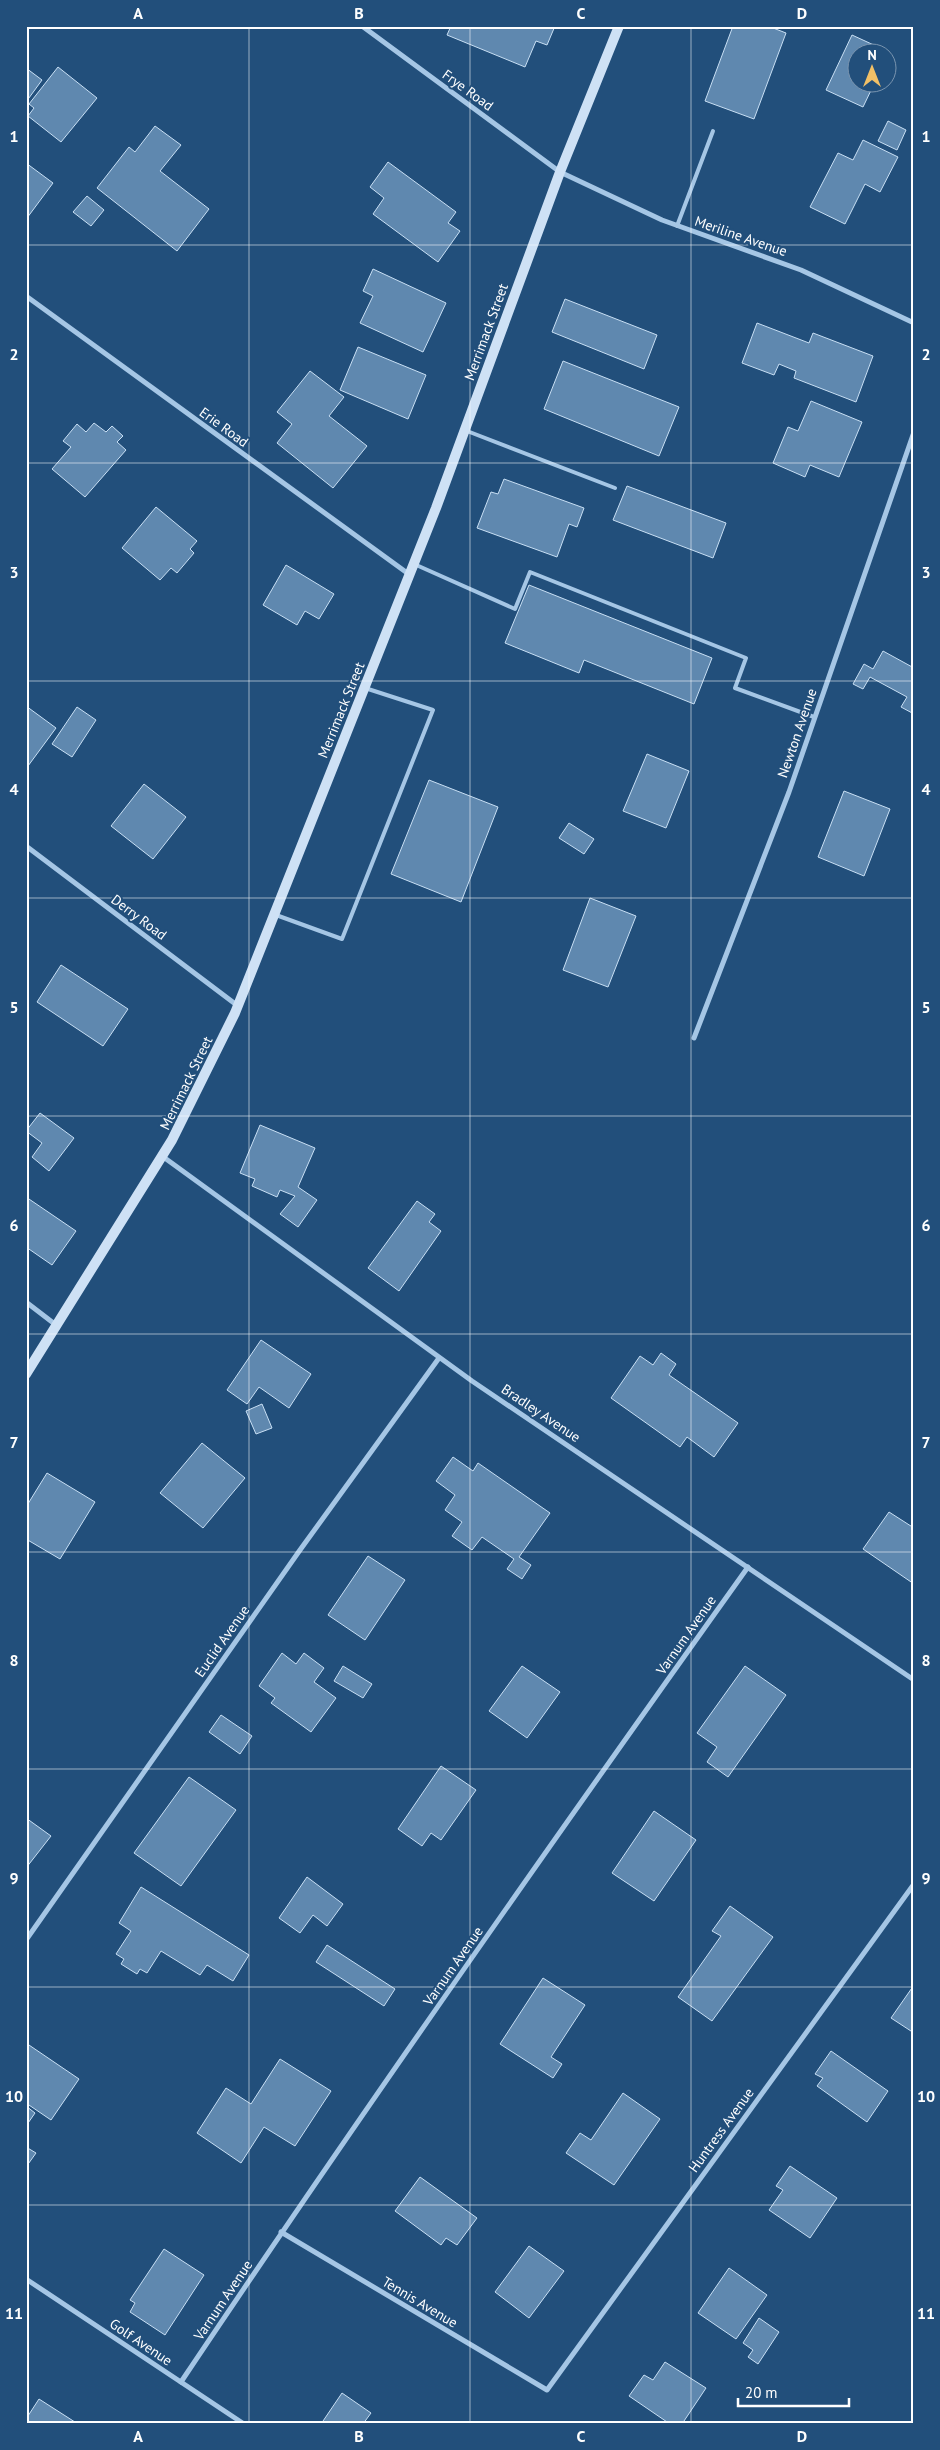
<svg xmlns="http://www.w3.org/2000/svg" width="940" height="2450" font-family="'PT Sans',sans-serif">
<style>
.building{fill:#5f88af;stroke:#c8dff4}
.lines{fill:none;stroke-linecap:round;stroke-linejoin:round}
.lane{stroke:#a5c6e5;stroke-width:4}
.street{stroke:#a5c6e5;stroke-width:5}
.secondary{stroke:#cee1f5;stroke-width:10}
.grid{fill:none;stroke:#fff;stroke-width:1;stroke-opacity:0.55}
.labels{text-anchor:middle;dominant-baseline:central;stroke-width:4;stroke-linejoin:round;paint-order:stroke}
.street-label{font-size:14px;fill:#fff;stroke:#224f7b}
.neatline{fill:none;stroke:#fff;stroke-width:2}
.grid-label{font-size:16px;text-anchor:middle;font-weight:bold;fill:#fff}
</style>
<rect width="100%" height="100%" fill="#224f7b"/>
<g class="building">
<path d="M 451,26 L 555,26 L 547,45 L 536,41 L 525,67 L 447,35 Z"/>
<path d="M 733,26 L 768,26 L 786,33 L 754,119 L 705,101 Z"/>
<path d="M 852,35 L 889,52 L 888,55 L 888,52 L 858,52 L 858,82 L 875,82 L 863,107 L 826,90 Z"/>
<path d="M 58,67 L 97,98 L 61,142 L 28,116 L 34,108 L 29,104 Z"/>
<path d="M 26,68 L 42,80 L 26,102 Z"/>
<path d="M 888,121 L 906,130 L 897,150 L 878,141 Z"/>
<path d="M 155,126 L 181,145 L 160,171 L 209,209 L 177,251 L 97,188 L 129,147 L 135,152 Z"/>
<path d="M 863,140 L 898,157 L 880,192 L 865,184 L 845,224 L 810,207 L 838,153 L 853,160 Z"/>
<path d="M 388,162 L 456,212 L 448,223 L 460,231 L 438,262 L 373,214 L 384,198 L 370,187 Z"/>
<path d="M 26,163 L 53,183 L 27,218 L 26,218 Z"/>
<path d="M 87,196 L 104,210 L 91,226 L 73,212 Z"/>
<path d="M 373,269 L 446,303 L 423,352 L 360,323 L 373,296 L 363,291 Z"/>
<path d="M 565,299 L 657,335 L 644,369 L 552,332 Z"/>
<path d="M 757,323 L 809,343 L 813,333 L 873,356 L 856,402 L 794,378 L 796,371 L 779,364 L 774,375 L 742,363 Z"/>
<path d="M 358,347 L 426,375 L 408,419 L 340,390 Z"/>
<path d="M 563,361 L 679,407 L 659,456 L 544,409 Z"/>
<path d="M 310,371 L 344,397 L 329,416 L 367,446 L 333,488 L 277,443 L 292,424 L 277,412 Z"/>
<path d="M 811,401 L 862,422 L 839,477 L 810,465 L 805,477 L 773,463 L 788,427 L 798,431 Z"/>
<path d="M 94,423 L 106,432 L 112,426 L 123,436 L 117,442 L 126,450 L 85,497 L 52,469 L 71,447 L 63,441 L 77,424 L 86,432 Z"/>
<path d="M 504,479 L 584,508 L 577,527 L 569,524 L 557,557 L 477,528 L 491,492 L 498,494 Z"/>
<path d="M 627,486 L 726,523 L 713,558 L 613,520 Z"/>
<path d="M 156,507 L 197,541 L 190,549 L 194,553 L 177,573 L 171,568 L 160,580 L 122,548 Z"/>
<path d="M 286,565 L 334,594 L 319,619 L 305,611 L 297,625 L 263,605 Z"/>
<path d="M 529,585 L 712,658 L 694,704 L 584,660 L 579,673 L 505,643 Z"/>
<path d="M 883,651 L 914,668 L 914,714 L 901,707 L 907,697 L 870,677 L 863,689 L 853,684 L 864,664 L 873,669 Z"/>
<path d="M 26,706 L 56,728 L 28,766 L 26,765 Z"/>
<path d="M 77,707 L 96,720 L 72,757 L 52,744 Z"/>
<path d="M 647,754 L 689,771 L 666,828 L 623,811 Z"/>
<path d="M 429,780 L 498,807 L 461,902 L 391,874 Z"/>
<path d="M 144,784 L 186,817 L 153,859 L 111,826 Z"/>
<path d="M 844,791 L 890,809 L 864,876 L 818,857 Z"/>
<path d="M 569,823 L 594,839 L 584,854 L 559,838 Z"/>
<path d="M 590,898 L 636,916 L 608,987 L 563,970 Z"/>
<path d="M 61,965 L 128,1009 L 103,1046 L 37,1002 Z"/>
<path d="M 40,1113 L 74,1138 L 49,1171 L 32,1157 L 42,1143 L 26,1131 Z"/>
<path d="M 260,1125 L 315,1148 L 298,1187 L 317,1200 L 298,1227 L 280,1214 L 295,1196 L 280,1190 L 277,1197 L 252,1186 L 255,1179 L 240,1173 Z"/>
<path d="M 26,1197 L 76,1231 L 52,1265 L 26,1247 Z"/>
<path d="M 417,1201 L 435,1214 L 429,1222 L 441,1231 L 399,1291 L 368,1268 Z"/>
<path d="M 261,1340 L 311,1374 L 289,1408 L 259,1387 L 247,1404 L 227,1390 Z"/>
<path d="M 661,1353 L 676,1364 L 669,1375 L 738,1423 L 714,1457 L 687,1437 L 680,1447 L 611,1398 L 640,1356 L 653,1365 Z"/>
<path d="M 262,1404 L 272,1428 L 256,1434 L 246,1411 Z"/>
<path d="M 202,1443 L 245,1478 L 203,1528 L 160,1493 Z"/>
<path d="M 453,1457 L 473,1471 L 478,1463 L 550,1513 L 519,1557 L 531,1565 L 522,1579 L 507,1569 L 514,1559 L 482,1537 L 472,1550 L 452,1536 L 462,1522 L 445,1510 L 455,1495 L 436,1481 Z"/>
<path d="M 47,1473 L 95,1502 L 60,1559 L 26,1539 L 26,1507 Z"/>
<path d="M 889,1512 L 914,1528 L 914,1584 L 863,1549 Z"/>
<path d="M 368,1556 L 405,1580 L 365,1640 L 328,1615 Z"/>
<path d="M 282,1653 L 296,1664 L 304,1653 L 324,1668 L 314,1682 L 336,1698 L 311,1732 L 271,1703 L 275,1698 L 259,1686 Z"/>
<path d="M 343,1666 L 372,1684 L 363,1698 L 334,1681 Z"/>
<path d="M 522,1666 L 560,1692 L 527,1738 L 489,1711 Z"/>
<path d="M 745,1666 L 786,1695 L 728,1777 L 707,1762 L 717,1747 L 697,1733 Z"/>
<path d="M 221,1715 L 252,1736 L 240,1754 L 209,1732 Z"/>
<path d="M 441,1766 L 476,1790 L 441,1840 L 431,1833 L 422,1846 L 398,1829 Z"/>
<path d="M 189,1777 L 236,1810 L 181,1886 L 134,1853 Z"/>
<path d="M 654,1811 L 696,1840 L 654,1901 L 612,1873 Z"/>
<path d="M 26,1818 L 51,1836 L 26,1868 Z"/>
<path d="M 307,1877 L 343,1904 L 327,1926 L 313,1915 L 300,1933 L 279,1918 Z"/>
<path d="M 141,1887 L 249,1955 L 233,1981 L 207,1965 L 200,1975 L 161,1951 L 147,1973 L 140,1969 L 137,1974 L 121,1964 L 124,1959 L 116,1954 L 131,1931 L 119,1923 Z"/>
<path d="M 730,1906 L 773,1937 L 712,2021 L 678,1997 L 721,1936 L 712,1931 Z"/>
<path d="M 327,1945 L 395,1989 L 384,2006 L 316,1962 Z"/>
<path d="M 543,1978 L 585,2005 L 551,2057 L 562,2064 L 553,2078 L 500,2044 Z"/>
<path d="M 914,1985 L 914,2033 L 891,2018 Z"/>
<path d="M 26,2043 L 79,2079 L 51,2120 L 26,2103 Z"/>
<path d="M 831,2051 L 888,2091 L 867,2122 L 817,2086 L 823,2078 L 815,2074 Z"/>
<path d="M 280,2059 L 331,2091 L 295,2146 L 264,2127 L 241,2163 L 197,2133 L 226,2088 L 251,2104 Z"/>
<path d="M 623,2093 L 660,2119 L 614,2185 L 566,2153 L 580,2133 L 591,2140 Z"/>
<path d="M 26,2106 L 35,2113 L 26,2126 Z"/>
<path d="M 26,2147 L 36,2153 L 26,2167 Z"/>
<path d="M 790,2166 L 837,2198 L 810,2238 L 769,2210 L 783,2190 L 776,2186 Z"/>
<path d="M 420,2177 L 477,2218 L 457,2245 L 446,2238 L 441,2245 L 395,2211 Z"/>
<path d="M 529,2246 L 564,2271 L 529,2318 L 495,2292 Z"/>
<path d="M 164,2249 L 204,2275 L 165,2335 L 130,2312 L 135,2303 L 130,2300 Z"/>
<path d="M 729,2268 L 767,2295 L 736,2339 L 698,2313 Z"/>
<path d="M 759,2318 L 779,2332 L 758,2364 L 748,2357 L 753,2350 L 743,2343 Z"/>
<path d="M 665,2362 L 706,2388 L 682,2424 L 670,2424 L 629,2396 L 644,2375 L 653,2380 Z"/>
<path d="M 342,2393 L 371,2413 L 363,2424 L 321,2424 Z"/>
<path d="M 39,2399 L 78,2424 L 26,2424 L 26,2419 Z"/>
</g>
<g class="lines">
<g class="lane">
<path d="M 677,226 L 713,131"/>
<path d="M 467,431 L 615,488"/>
<path d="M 414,564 L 515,609 L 530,572 L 746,658 L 735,688 L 814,717"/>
<path d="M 276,915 L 342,939 L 433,710 L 365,688"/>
</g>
<g class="street">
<path d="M 362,26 L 560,172 L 662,220 L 801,270 L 914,323"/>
<path d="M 26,296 L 410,575"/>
<path d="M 26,846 L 238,1006"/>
<path d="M 694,1038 L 789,792 L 914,432"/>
<path d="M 162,1156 L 472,1381 L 914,1680"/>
<path d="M 26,1302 L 56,1325"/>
<path d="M 26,1940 L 300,1550 L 439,1358"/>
<path d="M 281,2232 L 547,2390 L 914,1884"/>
<path d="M 26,2279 L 244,2424"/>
<path d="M 181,2382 C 365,2107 556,1836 748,1567"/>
</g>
<path class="secondary" d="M 26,1374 L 172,1140 L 235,1013 L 436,508 L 560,172 L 619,26"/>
</g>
<path class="grid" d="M 249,26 L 249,2424M 470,26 L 470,2424M 691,26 L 691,2424M 26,245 L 914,245M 26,463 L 914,463M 26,681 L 914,681M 26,898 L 914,898M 26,1116 L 914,1116M 26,1334 L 914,1334M 26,1552 L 914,1552M 26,1769 L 914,1769M 26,1987 L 914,1987M 26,2205 L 914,2205"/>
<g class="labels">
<g class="street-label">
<text transform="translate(468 90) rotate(36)">Frye Road</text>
<text transform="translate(741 236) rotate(19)">Meriline Avenue</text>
<text transform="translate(486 332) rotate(-70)">Merrimack Street</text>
<text transform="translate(224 427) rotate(36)">Erie Road</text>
<text transform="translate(341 710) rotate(-68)">Merrimack Street</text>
<text transform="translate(797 733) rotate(-71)">Newton Avenue</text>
<text transform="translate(139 917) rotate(37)">Derry Road</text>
<text transform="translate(186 1083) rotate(-64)">Merrimack Street</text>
<text transform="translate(541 1413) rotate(34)">Bradley Avenue</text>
<text transform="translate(686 1635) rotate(-55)">Varnum Avenue</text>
<text transform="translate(222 1641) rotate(-55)">Euclid Avenue</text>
<text transform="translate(453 1966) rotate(-55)">Varnum Avenue</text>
<text transform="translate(721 2130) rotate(-54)">Huntress Avenue</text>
<text transform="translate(223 2300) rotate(-56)">Varnum Avenue</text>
<text transform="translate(420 2302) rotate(31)">Tennis Avenue</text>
<text transform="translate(141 2342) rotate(34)">Golf Avenue</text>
</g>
</g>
<rect width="940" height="2450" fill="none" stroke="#224f7b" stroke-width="55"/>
<g transform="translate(872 68)"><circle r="24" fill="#224f7b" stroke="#7a95b0"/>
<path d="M0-4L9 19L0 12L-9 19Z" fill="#f1c067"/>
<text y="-8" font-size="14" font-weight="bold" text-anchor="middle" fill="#ffffff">N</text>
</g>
<path d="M738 2398v8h111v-8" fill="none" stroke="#ffffff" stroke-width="2.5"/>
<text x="745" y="2398" font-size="15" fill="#ffffff" stroke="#224f7b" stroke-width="4" paint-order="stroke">20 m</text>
<rect x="28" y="28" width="884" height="2394" class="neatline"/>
<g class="grid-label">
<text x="138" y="19">A</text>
<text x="359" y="19">B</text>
<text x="581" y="19">C</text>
<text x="802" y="19">D</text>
<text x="14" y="142">1</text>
<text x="926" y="142">1</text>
<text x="14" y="360">2</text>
<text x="926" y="360">2</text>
<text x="14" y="578">3</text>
<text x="926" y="578">3</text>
<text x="14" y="795">4</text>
<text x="926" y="795">4</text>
<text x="14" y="1013">5</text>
<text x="926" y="1013">5</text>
<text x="14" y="1231">6</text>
<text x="926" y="1231">6</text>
<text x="14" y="1448">7</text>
<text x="926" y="1448">7</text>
<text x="14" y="1666">8</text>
<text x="926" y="1666">8</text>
<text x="14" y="1884">9</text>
<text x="926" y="1884">9</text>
<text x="14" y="2102">10</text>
<text x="926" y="2102">10</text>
<text x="14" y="2319">11</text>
<text x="926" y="2319">11</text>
<text x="138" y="2442">A</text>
<text x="359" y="2442">B</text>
<text x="581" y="2442">C</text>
<text x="802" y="2442">D</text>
</g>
</svg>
